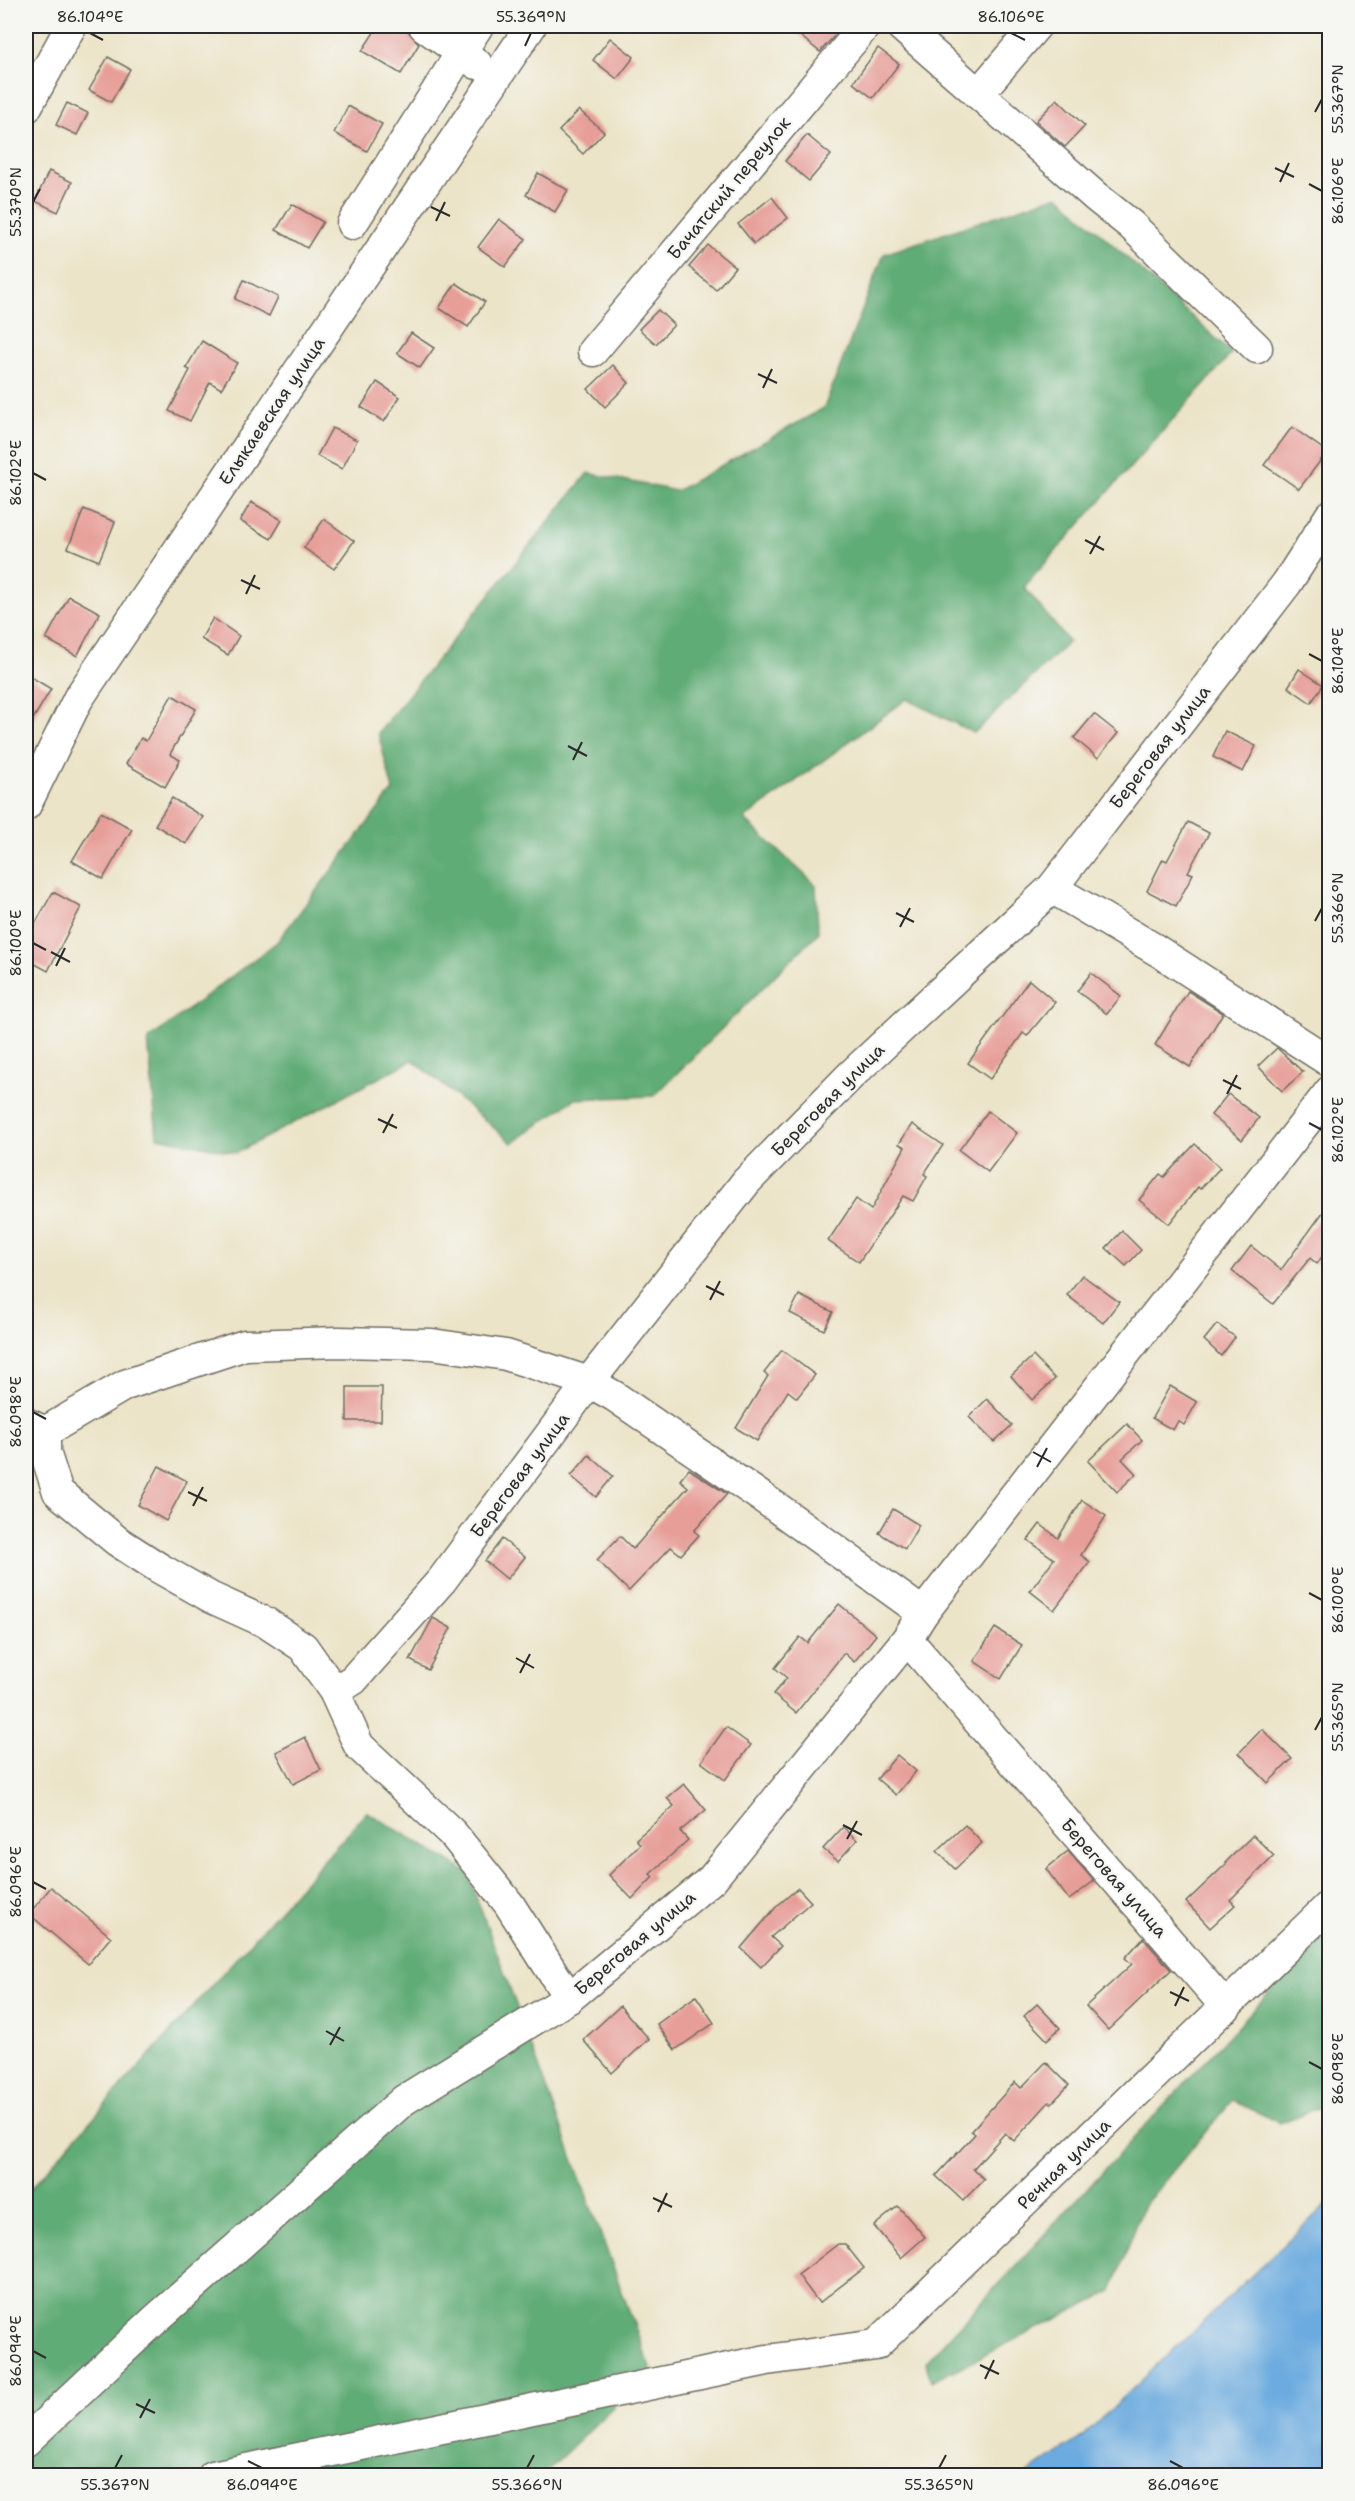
<svg xmlns="http://www.w3.org/2000/svg" width="1355" height="2501" font-family="'Shantell Sans',sans-serif">
<style>
.forest{fill:#61ac76;stroke:#466c50;stroke-width:1.5}
.water{fill:#6cabdf;stroke:#4c6b85;stroke-width:1.5}
.building{fill:#e79e98}
.lines{fill:none;stroke-linecap:round;stroke-linejoin:round}
.minor-casing{stroke:#6f6c62;stroke-width:33}
.minor{stroke:#fff;stroke-width:30}
.ticks{fill:none;stroke:#2b2b2b;stroke-width:2}
.labels{text-anchor:middle;dominant-baseline:central;stroke-width:4.5;stroke-linejoin:round;paint-order:stroke}
.street-label{font-size:18px;fill:#2b2b2b;stroke:#f6f6f2}
.neatline{fill:none;stroke:#2b2b2b;stroke-width:2}
.ticks-label{font-size:15px;text-anchor:middle;fill:#2b2b2b}
</style>
<rect width="100%" height="100%" fill="#f6f6f2"/>
<filter id="ink" filterUnits="userSpaceOnUse"><feTurbulence type="fractalNoise" baseFrequency=".0167" numOctaves="2"/><feDisplacementMap in="SourceGraphic" scale="12" xChannelSelector="R" yChannelSelector="G"/><feConvolveMatrix kernelMatrix="1 2 1 2 8 2 1 2 1" color-interpolation-filters="sRGB"/></filter>
<filter id="wash" filterUnits="userSpaceOnUse"><feTurbulence type="fractalNoise" baseFrequency=".008" numOctaves="4" result="noise"/><feDisplacementMap in="SourceGraphic" scale="24" xChannelSelector="R" yChannelSelector="G"/><feGaussianBlur stdDeviation="1.35" result="paint"/><feColorMatrix in="noise" values="0 0 0 0 0 0 0 0 0 0 0 0 0 0 0 0 0 1.4 0 .05"/><feComposite in="paint" operator="in"/></filter>
<g filter="url(#wash)">
<rect width="100%" height="100%" fill="#ece4c8"/>
<g class="forest">
<path d="M 1058,195 L 1232,353 L 1024,587 L 1069,642 L 974,733 L 907,699 L 744,819 L 816,885 L 818,933 L 654,1096 L 575,1099 L 512,1143 L 413,1060 L 236,1153 L 157,1137 L 148,1040 L 277,942 L 393,790 L 378,733 L 588,473 L 676,491 L 824,408 L 884,254 Z"/>
<path d="M 367,1812 L 467,1872 L 651,2370 L 543,2475 L 26,2476 L 26,2193 Z"/>
<path d="M 1329,1928 L 1329,2104 L 1280,2123 L 1232,2100 L 1143,2207 L 1112,2291 L 931,2382 L 926,2362 Z"/>
</g>
<path class="water" d="M 1329,2202 L 1329,2475 L 1025,2475 L 1082,2437 Z"/>
<g id="blocks">
<g class="building">
<path d="M 378,26 L 398,26 L 408,31 L 419,44 L 401,74 L 362,51 Z"/>
<path d="M 788,26 L 843,26 L 820,52 Z"/>
<path d="M 610,38 L 634,57 L 617,79 L 593,60 Z"/>
<path d="M 878,48 L 899,64 L 873,98 L 853,83 Z"/>
<path d="M 108,57 L 130,69 L 111,102 L 89,90 Z"/>
<path d="M 1057,99 L 1085,126 L 1065,147 L 1036,121 Z"/>
<path d="M 67,103 L 88,113 L 77,135 L 56,125 Z"/>
<path d="M 348,106 L 382,124 L 367,151 L 334,133 Z"/>
<path d="M 579,110 L 604,132 L 583,154 L 559,131 Z"/>
<path d="M 807,135 L 831,155 L 809,181 L 785,161 Z"/>
<path d="M 49,171 L 72,182 L 58,212 L 35,201 Z"/>
<path d="M 538,173 L 568,190 L 555,212 L 526,195 Z"/>
<path d="M 772,197 L 788,218 L 754,244 L 738,224 Z"/>
<path d="M 292,204 L 323,222 L 307,248 L 276,230 Z"/>
<path d="M 499,219 L 526,239 L 505,267 L 478,247 Z"/>
<path d="M 708,245 L 735,267 L 716,290 L 689,267 Z"/>
<path d="M 244,280 L 278,297 L 269,316 L 235,299 Z"/>
<path d="M 456,283 L 485,302 L 468,327 L 439,308 Z"/>
<path d="M 658,310 L 674,325 L 656,344 L 639,329 Z"/>
<path d="M 411,333 L 434,348 L 420,368 L 397,353 Z"/>
<path d="M 202,341 L 237,363 L 221,389 L 210,382 L 190,421 L 169,411 L 190,370 L 186,368 Z"/>
<path d="M 613,365 L 629,383 L 605,407 L 588,389 Z"/>
<path d="M 377,382 L 400,397 L 384,422 L 361,407 Z"/>
<path d="M 1292,427 L 1327,452 L 1299,489 L 1264,465 Z"/>
<path d="M 332,428 L 357,440 L 342,469 L 317,456 Z"/>
<path d="M 251,502 L 282,520 L 271,539 L 240,521 Z"/>
<path d="M 84,509 L 115,522 L 99,561 L 68,548 Z"/>
<path d="M 324,519 L 354,541 L 334,569 L 304,548 Z"/>
<path d="M 69,596 L 100,613 L 77,656 L 46,639 Z"/>
<path d="M 213,618 L 239,636 L 228,655 L 201,639 Z"/>
<path d="M 1299,669 L 1323,685 L 1311,703 L 1288,687 Z"/>
<path d="M 26,674 L 51,689 L 26,731 Z"/>
<path d="M 172,695 L 196,709 L 170,754 L 180,760 L 165,787 L 126,764 L 141,738 L 146,741 Z"/>
<path d="M 1094,714 L 1118,733 L 1098,758 L 1074,738 Z"/>
<path d="M 1225,731 L 1256,746 L 1243,772 L 1213,757 Z"/>
<path d="M 172,798 L 203,817 L 186,844 L 155,825 Z"/>
<path d="M 101,812 L 132,829 L 103,879 L 72,861 Z"/>
<path d="M 1188,822 L 1209,833 L 1188,872 L 1193,874 L 1176,906 L 1147,891 L 1163,859 L 1167,861 Z"/>
<path d="M 53,892 L 81,907 L 48,971 L 26,959 L 26,940 Z"/>
<path d="M 1091,973 L 1121,996 L 1107,1014 L 1077,991 Z"/>
<path d="M 1029,980 L 1055,1002 L 1027,1036 L 1023,1033 L 990,1079 L 968,1063 Z"/>
<path d="M 1188,991 L 1223,1013 L 1190,1067 L 1155,1045 Z"/>
<path d="M 1277,1048 L 1303,1072 L 1282,1091 L 1258,1066 Z"/>
<path d="M 1228,1094 L 1259,1118 L 1242,1140 L 1211,1115 Z"/>
<path d="M 988,1111 L 1017,1133 L 988,1172 L 959,1150 Z"/>
<path d="M 912,1124 L 943,1145 L 924,1174 L 927,1176 L 913,1201 L 903,1196 L 859,1262 L 828,1241 L 856,1199 L 871,1210 L 905,1147 L 899,1144 Z"/>
<path d="M 1195,1144 L 1220,1168 L 1200,1189 L 1198,1187 L 1169,1224 L 1139,1200 L 1160,1174 L 1164,1177 Z"/>
<path d="M 1329,1204 L 1329,1247 L 1317,1264 L 1310,1258 L 1273,1304 L 1232,1271 L 1251,1246 L 1281,1270 Z"/>
<path d="M 1122,1231 L 1141,1250 L 1126,1266 L 1106,1248 Z"/>
<path d="M 1082,1275 L 1119,1302 L 1103,1323 L 1067,1295 Z"/>
<path d="M 799,1295 L 833,1312 L 824,1330 L 790,1313 Z"/>
<path d="M 1217,1324 L 1235,1337 L 1221,1356 L 1204,1340 Z"/>
<path d="M 782,1350 L 815,1375 L 797,1398 L 788,1391 L 757,1441 L 736,1428 L 768,1376 L 764,1373 Z"/>
<path d="M 1033,1356 L 1055,1379 L 1032,1400 L 1011,1376 Z"/>
<path d="M 1170,1386 L 1197,1402 L 1184,1425 L 1178,1421 L 1173,1430 L 1152,1418 Z"/>
<path d="M 347,1387 L 382,1387 L 381,1421 L 347,1421 Z"/>
<path d="M 987,1399 L 1012,1425 L 994,1442 L 969,1417 Z"/>
<path d="M 1127,1424 L 1142,1440 L 1122,1459 L 1136,1474 L 1117,1492 L 1088,1461 Z"/>
<path d="M 589,1455 L 613,1476 L 596,1497 L 571,1476 Z"/>
<path d="M 159,1466 L 187,1481 L 166,1521 L 138,1505 Z"/>
<path d="M 689,1469 L 727,1494 L 694,1531 L 699,1535 L 681,1555 L 671,1547 L 629,1591 L 597,1560 L 620,1536 L 633,1549 L 688,1487 L 680,1480 Z"/>
<path d="M 1082,1500 L 1106,1516 L 1081,1555 L 1090,1562 L 1054,1610 L 1030,1591 L 1054,1559 L 1028,1540 L 1040,1524 L 1058,1538 Z"/>
<path d="M 893,1509 L 919,1525 L 905,1549 L 879,1533 Z"/>
<path d="M 502,1539 L 525,1557 L 507,1579 L 485,1561 Z"/>
<path d="M 839,1604 L 876,1635 L 854,1662 L 844,1653 L 796,1713 L 773,1694 L 787,1678 L 775,1668 L 800,1637 L 808,1643 Z"/>
<path d="M 433,1618 L 451,1628 L 428,1670 L 410,1660 Z"/>
<path d="M 995,1628 L 1022,1645 L 1001,1679 L 974,1661 Z"/>
<path d="M 726,1727 L 751,1745 L 725,1780 L 701,1762 Z"/>
<path d="M 1262,1729 L 1292,1759 L 1268,1783 L 1239,1753 Z"/>
<path d="M 305,1737 L 321,1770 L 293,1784 L 276,1752 Z"/>
<path d="M 897,1755 L 916,1771 L 896,1795 L 877,1779 Z"/>
<path d="M 684,1784 L 706,1810 L 680,1831 L 688,1840 L 650,1874 L 653,1877 L 632,1899 L 609,1875 L 640,1844 L 636,1839 L 674,1806 L 667,1798 Z"/>
<path d="M 965,1825 L 982,1843 L 955,1869 L 937,1851 Z"/>
<path d="M 843,1827 L 857,1840 L 838,1861 L 823,1849 Z"/>
<path d="M 1253,1835 L 1274,1856 L 1230,1900 L 1235,1905 L 1210,1928 L 1186,1902 L 1227,1863 L 1226,1862 Z"/>
<path d="M 1068,1851 L 1094,1881 L 1069,1900 L 1046,1869 Z"/>
<path d="M 51,1887 L 111,1937 L 88,1964 L 29,1914 Z"/>
<path d="M 798,1888 L 811,1902 L 771,1937 L 781,1946 L 761,1967 L 741,1948 L 777,1906 Z"/>
<path d="M 1143,1938 L 1171,1970 L 1108,2030 L 1086,2006 L 1132,1964 L 1125,1958 Z"/>
<path d="M 696,1996 L 714,2023 L 675,2050 L 657,2024 Z"/>
<path d="M 1037,2004 L 1060,2028 L 1047,2040 L 1024,2016 Z"/>
<path d="M 620,2006 L 649,2039 L 612,2073 L 583,2040 Z"/>
<path d="M 1046,2062 L 1069,2085 L 1051,2104 L 1049,2102 L 1014,2141 L 1005,2133 L 973,2169 L 984,2179 L 963,2201 L 936,2176 L 975,2134 L 971,2131 L 1015,2082 L 1021,2088 Z"/>
<path d="M 898,2206 L 925,2237 L 901,2258 L 874,2226 Z"/>
<path d="M 838,2244 L 845,2244 L 864,2268 L 819,2303 L 798,2275 Z"/>
</g>
</g>
</g>
<g filter="url(#ink)">
<use href="#blocks" fill-opacity="0" stroke="#6f6c62" stroke-width="1.5"/>
<g class="lines">
<g class="minor-casing">
<g id="minor">
<path d="M 424,26 L 477,64"/>
<path d="M 901,26 L 1096,197 L 1131,225 L 1257,348"/>
<path d="M 978,94 L 1036,26"/>
<path d="M 26,108 L 71,26"/>
<path d="M 352,224 L 478,26"/>
<path d="M 593,351 L 865,26"/>
<path d="M 26,805 L 78,699 L 531,26"/>
<path d="M 1052,888 L 1158,951 L 1330,1062"/>
<path d="M 26,1423 L 45,1432 L 125,1385 L 245,1345 L 338,1342 L 432,1344 L 506,1355 L 589,1382 L 614,1396 L 776,1507 L 923,1613"/>
<path d="M 45,1432 L 45,1452 L 58,1492 L 117,1541 L 159,1568 L 212,1598 L 265,1622 L 303,1647 L 334,1691 L 359,1746 L 453,1834 L 509,1904 L 569,1998"/>
<path d="M 907,1639 L 1226,2007"/>
<path d="M 334,1691 L 353,1680 L 442,1580 L 589,1382 L 746,1182 L 851,1075 L 1052,888 L 1287,583 L 1330,516"/>
<path d="M 26,2441 L 157,2318 L 404,2100 L 569,1998 L 712,1879 L 907,1639 L 923,1613 L 1330,1091"/>
<path d="M 213,2476 L 767,2360 L 876,2345 L 1330,1905"/>
</g>
</g>
<use href="#minor" class="minor"/>
</g>
</g>
<path class="ticks" d="M 90,33 L 103,40M 1011,33 L 1025,40M 525,46 L 531,33M 1315,112 L 1322,99M 1275,168 L 1294,177M 1280,182 L 1289,163M 1309,184 L 1322,191M 33,202 L 40,189M 431,207 L 450,216M 436,221 L 445,202M 758,374 L 777,383M 763,388 L 772,369M 33,473 L 46,480M 1085,540 L 1104,550M 1090,554 L 1100,536M 241,580 L 260,589M 246,594 L 255,575M 1309,654 L 1322,661M 568,746 L 587,756M 573,760 L 582,742M 896,913 L 914,922M 1315,921 L 1322,908M 900,927 L 910,908M 33,943 L 46,950M 51,952 L 70,962M 56,966 L 65,948M 1223,1080 L 1241,1089M 1227,1094 L 1237,1075M 378,1119 L 397,1128M 1309,1123 L 1322,1130M 383,1133 L 393,1114M 706,1286 L 724,1295M 710,1300 L 720,1281M 33,1412 L 46,1419M 1033,1452 L 1051,1462M 1037,1467 L 1047,1448M 188,1492 L 207,1501M 193,1506 L 203,1487M 1309,1593 L 1322,1600M 516,1658 L 534,1668M 520,1673 L 530,1654M 1315,1730 L 1322,1717M 843,1825 L 862,1835M 847,1839 L 857,1821M 33,1882 L 46,1889M 1170,1992 L 1189,2001M 1175,2006 L 1184,1987M 326,2031 L 344,2041M 330,2045 L 340,2027M 1309,2062 L 1322,2069M 653,2198 L 672,2207M 658,2212 L 667,2193M 33,2351 L 46,2358M 980,2365 L 999,2374M 985,2379 L 994,2360M 136,2404 L 155,2413M 140,2418 L 150,2399M 248,2461 L 262,2468M 1170,2461 L 1183,2468M 115,2468 L 122,2455M 527,2468 L 534,2455M 939,2468 L 946,2455"/>
<g class="labels">
<g class="street-label">
<text transform="translate(729 188) rotate(-50)">Бачатский переулок</text>
<text transform="translate(272 411) rotate(-56)">Елыкаевская улица</text>
<text transform="translate(1160 747) rotate(-52)">Береговая улица</text>
<text transform="translate(828 1100) rotate(-45)">Береговая улица</text>
<text transform="translate(520 1475) rotate(-53)">Береговая улица</text>
<text transform="translate(1114 1878) rotate(49)">Береговая улица</text>
<text transform="translate(635 1943) rotate(-40)">Береговая улица</text>
<text transform="translate(1064 2164) rotate(-44)">Речная улица</text>
</g>
</g>
<rect width="1355" height="2501" fill="none" stroke="#f6f6f2" stroke-width="66"/>
<rect x="33" y="33" width="1289" height="2435" class="neatline"/>
<g class="ticks-label">
<text x="90" y="22">86.104°E</text>
<text x="531" y="22">55.369°N</text>
<text x="1011" y="22">86.106°E</text>
<text transform="translate(1338 99) rotate(-90)" y="5">55.367°N</text>
<text transform="translate(1338 191) rotate(-90)" y="5">86.106°E</text>
<text transform="translate(16 202) rotate(-90)" y="5">55.370°N</text>
<text transform="translate(16 473) rotate(-90)" y="5">86.102°E</text>
<text transform="translate(1338 661) rotate(-90)" y="5">86.104°E</text>
<text transform="translate(1338 908) rotate(-90)" y="5">55.366°N</text>
<text transform="translate(16 943) rotate(-90)" y="5">86.100°E</text>
<text transform="translate(1338 1130) rotate(-90)" y="5">86.102°E</text>
<text transform="translate(16 1412) rotate(-90)" y="5">86.098°E</text>
<text transform="translate(1338 1600) rotate(-90)" y="5">86.100°E</text>
<text transform="translate(1338 1717) rotate(-90)" y="5">55.365°N</text>
<text transform="translate(16 1882) rotate(-90)" y="5">86.096°E</text>
<text transform="translate(1338 2069) rotate(-90)" y="5">86.098°E</text>
<text transform="translate(16 2351) rotate(-90)" y="5">86.094°E</text>
<text x="115" y="2490">55.367°N</text>
<text x="262" y="2490">86.094°E</text>
<text x="527" y="2490">55.366°N</text>
<text x="939" y="2490">55.365°N</text>
<text x="1183" y="2490">86.096°E</text>
</g>
</svg>
